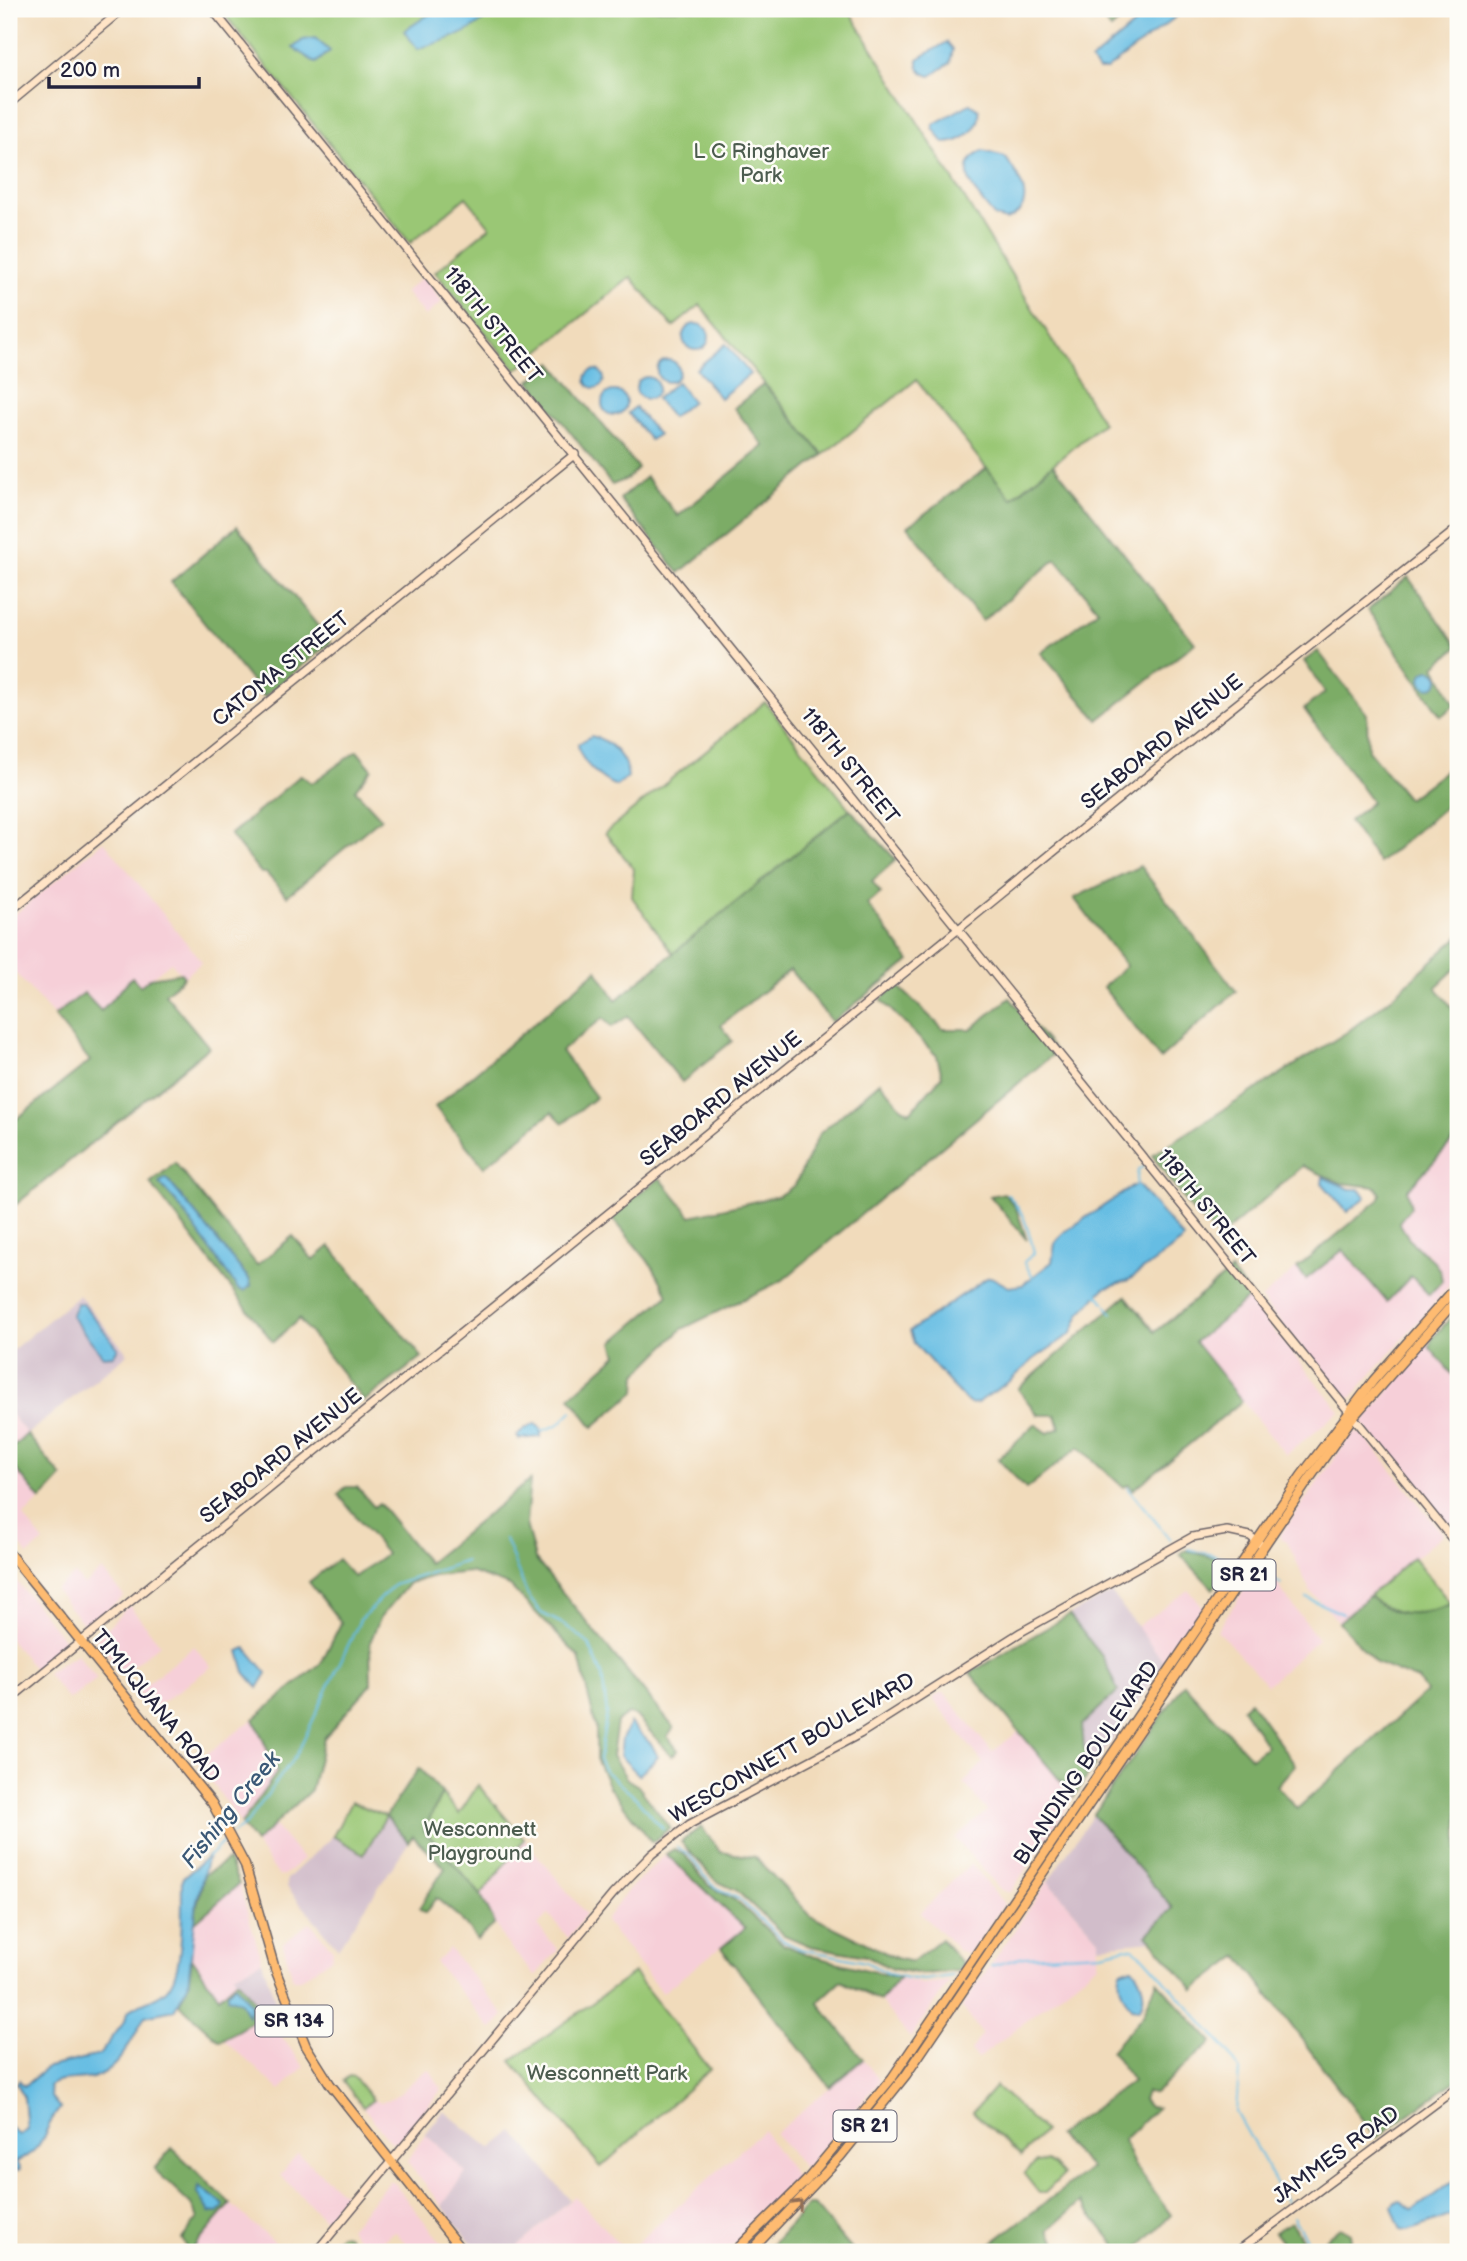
<svg xmlns="http://www.w3.org/2000/svg" width="1467" height="2261" font-family="'Balsamiq Sans',sans-serif">
<style>
.built{fill:#f6cfd8}
.industrial{fill:#d1bdca}
.green{fill:#9ac774;stroke:#5e7458;stroke-width:2}
.forest{fill:#7bac66;stroke:#4e6750;stroke-width:2;fill-rule:evenodd}
.water{fill:#66bde3;stroke:#44708f;stroke-width:2}
.lines{fill:none;stroke-linecap:round;stroke-linejoin:round}
.stream{stroke:#66bde3;stroke-width:2}
.secondary-casing{stroke:#6a6368;stroke-width:10}
.primary-casing{stroke:#6a6368;stroke-width:11}
.secondary{stroke:#ffe4c6;stroke-width:7}
.primary{stroke:#febb71;stroke-width:8}
.oneway{stroke:#906e56}
.labels{text-anchor:middle;dominant-baseline:central;stroke-width:5;stroke-linejoin:round;paint-order:stroke}
.shield{fill:#fdfcf7;stroke:#646373;stroke-width:2}
.shield-label{font-size:19px;font-weight:bold;fill:#22223b}
.park-label{font-size:21px;fill:#4c5c4f;stroke:#fdfcf7}
.street-label{font-size:21px;fill:#22223b;stroke:#fdfcf7}
.water-label{font-size:23px;font-style:italic;fill:#3a5876;stroke:#fdfcf7}
</style>
<rect width="100%" height="100%" fill="#fdfcf7"/>
<filter id="ink" filterUnits="userSpaceOnUse"><feTurbulence type="fractalNoise" baseFrequency=".0143" numOctaves="2"/><feDisplacementMap in="SourceGraphic" scale="14" xChannelSelector="R" yChannelSelector="G"/><feConvolveMatrix kernelMatrix="1 2 1 2 8 2 1 2 1" color-interpolation-filters="sRGB"/></filter>
<filter id="wash" filterUnits="userSpaceOnUse"><feTurbulence type="fractalNoise" baseFrequency=".00686" numOctaves="4" result="noise"/><feDisplacementMap in="SourceGraphic" scale="28" xChannelSelector="R" yChannelSelector="G"/><feGaussianBlur stdDeviation="1.57" result="paint"/><feColorMatrix in="noise" values="0 0 0 0 0 0 0 0 0 0 0 0 0 0 0 0 0 1.4 0 .05"/><feComposite in="paint" operator="in"/></filter>
<g filter="url(#wash)">
<rect width="100%" height="100%" fill="#f1dbbb"/>
<g class="built">
<path d="M 424,276 L 442,302 L 425,316 L 405,292 Z"/>
<path d="M 104,841 L 202,962 L 184,977 L 171,962 L 140,986 L 132,978 L 101,1011 L 83,993 L 54,1016 L 9,966 L 9,919 Z"/>
<path d="M 1458,1136 L 1458,1276 L 1351,1398 L 1345,1399 L 1261,1299 L 1297,1268 L 1306,1279 L 1343,1250 L 1387,1302 L 1411,1276 L 1430,1295 L 1430,1256 L 1413,1243 L 1399,1222 L 1407,1190 Z"/>
<path d="M 1248,1299 L 1340,1411 L 1286,1455 L 1194,1342 Z"/>
<path d="M 1432,1339 L 1429,1347 L 1458,1381 L 1458,1532 L 1454,1536 L 1362,1423 Z"/>
<path d="M 9,1412 L 27,1434 L 9,1451 Z"/>
<path d="M 1353,1432 L 1364,1435 L 1443,1534 L 1339,1622 L 1310,1591 L 1287,1541 L 1279,1537 Z"/>
<path d="M 9,1461 L 41,1500 L 23,1516 L 44,1542 L 28,1555 L 9,1532 Z"/>
<path d="M 1262,1564 L 1318,1639 L 1267,1685 L 1217,1630 Z"/>
<path d="M 102,1570 L 124,1596 L 89,1626 L 85,1626 L 55,1590 L 75,1574 L 84,1585 Z"/>
<path d="M 9,1572 L 67,1643 L 35,1670 L 9,1638 Z"/>
<path d="M 1189,1590 L 1203,1607 L 1165,1663 L 1136,1627 Z"/>
<path d="M 129,1605 L 160,1644 L 124,1673 L 96,1640 Z"/>
<path d="M 194,1646 L 211,1667 L 153,1709 L 138,1691 Z"/>
<path d="M 77,1654 L 97,1679 L 69,1700 L 46,1673 Z"/>
<path d="M 944,1692 L 992,1752 L 1018,1732 L 1074,1797 L 1010,1893 L 1000,1889 L 955,1838 L 987,1811 L 964,1783 L 983,1763 L 932,1698 Z"/>
<path d="M 254,1719 L 277,1772 L 241,1824 L 197,1761 Z"/>
<path d="M 274,1825 L 303,1859 L 283,1876 L 279,1876 L 255,1843 Z"/>
<path d="M 524,1839 L 586,1914 L 568,1938 L 549,1914 L 538,1926 L 558,1950 L 535,1976 L 504,1940 L 481,1895 Z"/>
<path d="M 666,1854 L 745,1928 L 662,1993 L 605,1921 L 628,1890 Z"/>
<path d="M 971,1863 L 1004,1904 L 969,1954 L 959,1950 L 920,1913 Z"/>
<path d="M 1048,1881 L 1099,1939 L 1098,1964 L 978,2059 L 971,2051 L 982,2034 L 962,2007 Z"/>
<path d="M 239,1884 L 262,1961 L 234,1975 L 238,1980 L 219,1997 L 192,1958 L 193,1924 Z"/>
<path d="M 310,1922 L 333,1950 L 332,1958 L 300,1979 L 293,1979 L 283,1944 Z"/>
<path d="M 449,1948 L 504,2015 L 492,2030 L 435,1962 Z"/>
<path d="M 899,1978 L 923,1984 L 950,1981 L 910,2038 L 880,2001 Z"/>
<path d="M 265,2014 L 304,2067 L 280,2090 L 224,2040 Z"/>
<path d="M 863,2059 L 880,2081 L 805,2169 L 775,2134 Z"/>
<path d="M 426,2070 L 430,2070 L 442,2089 L 398,2141 L 391,2142 L 363,2107 L 373,2100 L 381,2103 L 397,2095 Z"/>
<path d="M 763,2130 L 798,2180 L 735,2243 L 725,2252 L 627,2252 Z"/>
<path d="M 425,2134 L 466,2172 L 442,2206 L 407,2162 Z"/>
<path d="M 298,2153 L 350,2199 L 329,2224 L 280,2175 Z"/>
<path d="M 389,2181 L 392,2181 L 449,2252 L 412,2252 L 396,2232 L 391,2233 L 368,2252 L 349,2228 Z"/>
<path d="M 575,2196 L 626,2252 L 511,2252 Z"/>
<path d="M 231,2204 L 285,2252 L 190,2252 Z"/>
</g>
<g class="industrial">
<path d="M 79,1295 L 128,1354 L 27,1434 L 9,1412 L 9,1353 Z"/>
<path d="M 1111,1593 L 1165,1663 L 1095,1765 L 1084,1748 L 1069,1615 Z"/>
<path d="M 1093,1815 L 1173,1908 L 1148,1934 L 1153,1941 L 1099,1946 L 1099,1939 L 1048,1881 Z"/>
<path d="M 386,1816 L 409,1842 L 338,1948 L 287,1887 L 287,1879 L 333,1836 L 364,1854 Z"/>
<path d="M 262,1961 L 284,2027 L 279,2031 L 234,1975 Z"/>
<path d="M 444,2111 L 491,2149 L 513,2131 L 570,2200 L 511,2252 L 479,2252 L 442,2206 L 466,2172 L 425,2134 Z"/>
</g>
<g class="green">
<path d="M 220,9 L 848,9 L 1103,423 L 1011,499 L 916,380 L 823,455 L 700,305 L 673,327 L 631,277 L 516,370 L 435,272 L 490,227 L 466,197 L 410,243 Z"/>
<path d="M 765,702 L 851,811 L 674,955 L 632,897 L 634,869 L 605,833 Z"/>
<path d="M 1413,1557 L 1451,1604 C 1421,1616 1394,1619 1369,1596 Z"/>
<path d="M 478,1785 L 524,1839 L 481,1895 L 424,1830 L 442,1793 L 459,1814 Z"/>
<path d="M 351,1802 L 386,1816 L 364,1854 L 333,1836 Z"/>
<path d="M 634,1973 L 710,2069 L 601,2167 L 511,2061 Z"/>
<path d="M 349,2076 L 354,2077 L 373,2100 L 363,2107 L 343,2081 Z"/>
<path d="M 996,2086 L 1044,2131 L 1021,2156 L 973,2112 Z"/>
<path d="M 1046,2161 L 1054,2165 L 1063,2175 L 1045,2193 L 1039,2193 L 1024,2174 L 1036,2162 Z"/>
<path d="M 340,2235 L 347,2236 L 360,2252 L 325,2252 Z"/>
</g>
<g class="forest">
<path d="M 1093,9 L 1133,9 L 1111,29 Z"/>
<path d="M 552,363 L 638,468 L 627,479 L 612,485 L 530,381 Z"/>
<path d="M 764,384 L 823,455 L 679,573 L 620,499 L 646,477 L 678,516 L 764,446 L 734,408 Z"/>
<path d="M 1053,464 L 1195,643 L 1098,720 L 1041,653 L 1098,610 L 1056,559 L 982,621 L 908,526 L 987,468 L 1012,499 Z"/>
<path d="M 237,526 L 331,642 L 264,697 L 171,582 Z"/>
<path d="M 1408,577 L 1458,647 L 1435,666 L 1455,705 L 1441,716 L 1368,610 Z"/>
<path d="M 1318,651 L 1367,714 L 1368,750 L 1408,799 L 1458,761 L 1458,796 L 1379,863 L 1349,821 L 1372,802 L 1304,709 L 1325,692 L 1304,661 Z"/>
<path d="M 357,751 L 372,769 L 355,790 L 381,818 L 287,896 L 266,873 L 261,873 L 230,835 L 301,775 L 312,783 Z"/>
<path d="M 850,809 L 896,860 L 872,881 L 881,893 L 867,904 L 910,961 L 832,1022 L 790,970 L 721,1025 L 732,1041 L 682,1082 L 628,1016 L 612,1027 L 603,1018 L 561,1051 L 596,1097 L 563,1123 L 552,1112 L 484,1167 L 435,1107 L 597,970 L 616,1000 Z"/>
<path d="M 1140,866 L 1236,991 L 1160,1059 L 1103,987 L 1126,966 L 1074,898 Z"/>
<path d="M 1458,937 L 1458,966 L 1436,987 L 1458,1015 L 1458,1136 L 1407,1190 L 1411,1207 L 1399,1222 C 1403,1229 1407,1236 1412,1242 C 1424,1256 1440,1260 1442,1281 L 1429,1295 L 1411,1276 L 1387,1302 L 1343,1250 L 1306,1279 L 1297,1268 L 1379,1200 L 1381,1194 L 1376,1187 L 1341,1183 L 1303,1166 L 1219,1238 L 1190,1208 L 1152,1155 L 1347,1032 L 1389,1000 Z"/>
<path d="M 181,973 L 184,977 L 165,994 L 209,1047 L 14,1206 L 9,1200 L 9,1125 L 90,1061 L 54,1016 L 84,993 L 101,1011 L 132,977 L 140,986 L 150,978 Z"/>
<path d="M 896,984 L 943,1029 L 971,1029 L 1010,998 L 1056,1052 L 783,1280 L 682,1329 L 637,1374 L 636,1391 L 593,1427 L 570,1397 L 617,1355 L 613,1342 L 668,1295 L 653,1267 L 610,1215 L 660,1178 L 691,1216 L 778,1196 L 795,1185 L 819,1134 L 880,1082 L 902,1108 L 910,1112 L 942,1076 L 937,1056 L 881,1000 Z"/>
<path d="M 175,1163 L 257,1265 L 293,1236 L 313,1260 L 330,1246 L 422,1357 L 364,1401 L 299,1319 L 273,1342 L 150,1183 ZM 166,1178 L 249,1279 L 251,1286 L 159,1183 Z"/>
<path d="M 1004,1193 L 1016,1208 L 1027,1240 L 990,1196 Z"/>
<path d="M 1231,1271 L 1251,1296 L 1195,1342 L 1242,1401 L 1133,1490 L 1129,1485 L 1123,1487 L 1079,1447 L 1026,1489 L 998,1459 L 1035,1424 L 1048,1433 L 1060,1428 L 1056,1415 L 1038,1415 L 1018,1389 L 1126,1296 L 1155,1332 Z"/>
<path d="M 1458,1309 L 1458,1381 L 1429,1347 L 1432,1339 Z"/>
<path d="M 27,1434 L 62,1477 L 41,1500 L 9,1461 L 9,1451 Z"/>
<path d="M 530,1480 L 526,1524 L 535,1559 L 674,1728 L 667,1736 L 678,1750 L 672,1756 L 636,1716 L 628,1714 L 617,1722 L 612,1756 L 627,1779 L 638,1786 L 670,1828 L 652,1842 L 609,1787 L 596,1759 L 596,1728 L 579,1657 L 510,1586 L 470,1572 L 434,1576 L 409,1583 L 380,1618 L 370,1643 L 371,1684 L 324,1738 L 311,1790 L 255,1843 L 241,1824 L 277,1772 L 254,1719 L 321,1663 L 341,1623 L 309,1582 L 338,1559 L 354,1577 L 386,1554 L 338,1494 L 346,1487 L 357,1487 L 374,1507 L 379,1503 L 428,1563 Z"/>
<path d="M 1186,1550 L 1226,1561 L 1229,1565 L 1213,1589 L 1180,1554 Z"/>
<path d="M 1369,1596 C 1394,1619 1421,1616 1451,1604 L 1458,1612 L 1458,2079 L 1376,2138 L 1239,1956 L 1194,1990 L 1147,1935 L 1173,1908 L 1093,1815 L 1184,1684 L 1251,1758 L 1267,1746 L 1242,1708 L 1250,1701 L 1295,1765 L 1277,1786 L 1297,1809 L 1426,1692 L 1418,1680 L 1376,1663 L 1339,1622 Z"/>
<path d="M 1069,1615 L 1102,1656 L 1118,1691 L 1082,1725 L 1084,1748 L 1095,1765 L 1074,1797 L 970,1673 Z"/>
<path d="M 419,1768 L 442,1793 L 424,1830 L 481,1895 L 495,1924 L 477,1940 L 460,1918 L 436,1898 L 425,1913 L 419,1908 L 445,1868 L 413,1836 L 409,1842 L 386,1816 Z"/>
<path d="M 701,1827 L 721,1852 L 755,1857 L 811,1916 L 896,1958 L 912,1962 L 941,1939 L 963,1964 L 957,1971 L 923,1974 L 892,1969 L 866,1956 L 810,1946 L 784,1935 L 736,1890 L 716,1881 L 681,1842 Z"/>
<path d="M 674,1849 L 685,1855 L 709,1886 L 735,1900 L 784,1945 L 812,1956 L 899,1978 L 880,2001 L 841,1981 L 818,2002 L 863,2059 L 830,2087 L 721,1948 L 745,1928 L 666,1854 Z"/>
<path d="M 228,1860 L 239,1884 L 193,1924 L 204,1875 Z"/>
<path d="M 192,1958 L 219,1997 L 238,1980 L 265,2014 L 220,2041 L 179,2004 L 188,1985 Z"/>
<path d="M 1157,1981 L 1212,2042 L 1155,2093 L 1146,2092 L 1143,2100 L 1149,2107 L 1157,2108 L 1123,2140 L 1134,2165 L 1171,2215 L 1134,2252 L 1121,2252 L 1081,2202 L 1048,2230 L 1059,2245 L 1050,2252 L 980,2252 L 1091,2168 L 1057,2135 L 1133,2081 L 1111,2051 L 1143,2015 Z"/>
<path d="M 172,2148 L 231,2204 L 190,2252 L 182,2239 L 198,2218 L 191,2204 L 154,2169 Z"/>
<path d="M 808,2205 L 814,2205 L 854,2252 L 773,2252 L 769,2248 Z"/>
<path d="M 1291,2222 L 1309,2252 L 1289,2252 L 1274,2232 Z"/>
<path d="M 1340,2227 L 1350,2233 L 1351,2241 L 1344,2252 L 1325,2252 L 1325,2239 Z"/>
</g>
<g class="water">
<path d="M 437,9 L 451,9 L 459,13 L 480,9 L 487,16 C 473,34 438,42 418,49 L 404,31 Z"/>
<path d="M 1153,9 L 1186,9 L 1106,70 L 1098,70 L 1091,61 Z"/>
<path d="M 315,38 L 330,51 L 316,63 L 293,48 L 303,40 Z"/>
<path d="M 947,42 L 953,49 L 950,63 L 931,76 C 922,74 917,69 918,59 Z"/>
<path d="M 970,104 L 979,110 C 982,129 961,143 944,143 L 933,128 L 934,124 Z"/>
<path d="M 983,151 L 1005,157 C 1019,176 1040,207 1006,220 L 995,217 C 980,199 949,167 983,151 Z"/>
<circle cx="696" cy="337" r="13"/>
<path d="M 726,344 L 750,374 L 720,398 L 696,369 Z"/>
<circle cx="668" cy="371" r="11"/>
<circle cx="595" cy="379" r="9"/>
<circle cx="647" cy="388" r="11"/>
<path d="M 677,382 L 692,401 L 672,418 L 656,399 Z"/>
<circle cx="614" cy="403" r="12"/>
<path d="M 635,407 L 658,435 L 650,440 L 628,413 Z"/>
<circle cx="1430" cy="679" r="9"/>
<path d="M 591,736 C 609,739 627,758 628,777 L 616,786 C 601,780 578,760 578,744 Z"/>
<path d="M 1323,1177 L 1350,1189 L 1359,1189 L 1366,1197 L 1347,1212 L 1322,1183 Z"/>
<path d="M 166,1178 L 249,1279 L 251,1286 L 244,1291 L 238,1289 L 177,1203 L 159,1183 Z"/>
<path d="M 1138,1185 L 1183,1238 L 1181,1242 L 1129,1280 L 1104,1288 L 1080,1314 L 1072,1333 L 1034,1359 L 1011,1380 L 977,1403 L 970,1404 L 964,1399 L 914,1343 L 910,1331 L 987,1278 L 991,1277 L 1009,1287 L 1022,1285 L 1052,1262 L 1055,1243 L 1063,1233 L 1132,1187 Z"/>
<path d="M 77,1303 L 83,1304 L 118,1348 L 114,1355 L 103,1356 L 71,1316 Z"/>
<path d="M 535,1424 L 541,1428 L 541,1437 L 519,1439 L 517,1436 L 524,1429 Z"/>
<path d="M 246,1648 L 267,1673 L 258,1688 L 245,1672 L 239,1651 Z"/>
<path d="M 630,1723 L 652,1745 L 658,1757 L 639,1775 L 620,1756 L 622,1739 Z"/>
<path d="M 208,1856 L 197,1901 L 188,1985 L 174,2010 L 145,2016 C 132,2040 117,2076 86,2079 C 73,2081 60,2078 49,2086 L 51,2097 L 60,2108 C 39,2134 49,2146 16,2162 L 20,2169 L 17,2171 L 9,2163 L 9,2126 L 19,2135 L 27,2130 L 24,2098 L 17,2083 L 19,2080 L 24,2086 L 48,2067 L 99,2055 L 125,2021 L 127,2012 C 138,2002 154,2001 165,1991 C 186,1973 181,1907 182,1879 Z"/>
<path d="M 1132,1967 C 1142,1978 1148,1997 1139,2009 L 1131,2008 C 1124,1997 1116,1984 1121,1971 Z"/>
<path d="M 235,1985 L 251,2004 L 248,2016 L 241,2002 L 228,1997 L 228,1992 Z"/>
<path d="M 1458,2178 L 1458,2213 L 1408,2231 L 1401,2230 L 1392,2207 L 1395,2202 L 1401,2201 L 1413,2210 Z"/>
<path d="M 199,2186 L 224,2205 L 223,2209 L 218,2213 L 210,2212 L 198,2193 Z"/>
</g>
<g class="lines">
<g class="stream">
<path d="M 1136,1186 L 1138,1170 L 1144,1166"/>
<path d="M 1007,1194 C 1024,1211 1029,1230 1034,1253 L 1024,1262 L 1033,1277"/>
<path d="M 1097,1294 L 1105,1303"/>
<path d="M 1107,1306 L 1112,1314"/>
<path d="M 542,1431 L 558,1425 L 572,1411"/>
<path d="M 1128,1488 L 1170,1539"/>
<path d="M 505,1539 L 528,1596 L 541,1613 L 565,1625 L 589,1644 L 602,1675 L 607,1713 L 599,1759 L 605,1771 L 636,1798 L 663,1829"/>
<path d="M 1188,1549 L 1234,1560"/>
<path d="M 1257,1572 L 1281,1584"/>
<path d="M 1307,1598 L 1343,1614"/>
<path d="M 232,1834 L 247,1823 L 298,1752 L 360,1620 L 394,1585 L 466,1561"/>
<path d="M 677,1847 L 689,1855 L 712,1885 L 739,1899 L 784,1941 L 801,1949 L 866,1962 L 889,1974 L 908,1978 L 924,1980 L 952,1976"/>
<path d="M 207,1858 L 228,1837"/>
<path d="M 991,1966 L 1024,1957 L 1102,1953 L 1124,1948 L 1133,1949 L 1144,1957 L 1229,2052 L 1239,2070 L 1236,2112 L 1287,2203"/>
<path d="M 1293,2217 L 1314,2252"/>
</g>
</g>
</g>
<g filter="url(#ink)">
<g class="lines">
<g class="secondary-casing">
<g id="secondary">
<path d="M 212,9 L 1458,1546"/>
<path d="M 9,104 L 123,9"/>
<path d="M 9,912 L 575,454"/>
<path d="M 9,1700 L 1174,754 L 1458,528"/>
<path d="M 316,2252 L 613,1894 L 652,1854 L 690,1824 L 860,1734 L 1021,1632 L 1192,1537 L 1227,1531 L 1250,1536 L 1260,1544"/>
<path d="M 1236,2252 L 1458,2087"/>
</g>
</g>
<g class="primary-casing">
<g id="primary">
<path d="M 9,1553 L 212,1803 L 245,1865 L 275,1969 L 306,2046 L 330,2084 L 463,2252"/>
<path d="M 734,2252 L 806,2181 L 892,2078 L 1301,1476 L 1373,1381 L 1458,1285"/>
<path d="M 750,2252 L 840,2157 L 906,2075 L 1308,1481 L 1353,1417 L 1458,1298"/>
</g>
</g>
<use href="#secondary" class="secondary"/>
<use href="#primary" class="primary"/>
</g>
<defs><path id="oneway-chevron" d="M-2-3.5L2.5 0L-2 3.5" fill="none" stroke-width="1.6" stroke-linecap="round" stroke-linejoin="round" transform="scale(1.75)"/></defs>
<use class="oneway" href="#oneway-chevron" transform="translate(798 2204) rotate(-47)"/>
</g>
<g class="labels">
<g class="shield">
<rect x="1212.5" y="1559.5" width="63" height="31" rx="5"/>
<rect x="255.5" y="2005.5" width="77" height="31" rx="5"/>
<rect x="833.5" y="2110.5" width="63" height="31" rx="5"/>
</g>
<g class="shield-label">
<text x="1244" y="1575">SR 21</text>
<text x="294" y="2021">SR 134</text>
<text x="865" y="2126">SR 21</text>
</g>
<g class="park-label">
<text x="761" y="151">L C Ringhaver<tspan x="761" dy="24">Park</tspan></text>
<text x="480" y="1829">Wesconnett<tspan x="480" dy="24">Playground</tspan></text>
<text x="607" y="2073">Wesconnett Park</text>
</g>
<g class="street-label">
<text transform="translate(493 325) rotate(51)">118TH STREET</text>
<text transform="translate(281 669) rotate(-39)">CATOMA STREET</text>
<text transform="translate(1162 742) rotate(-39)">SEABOARD AVENUE</text>
<text transform="translate(850 766) rotate(51)">118TH STREET</text>
<text transform="translate(721 1099) rotate(-39)">SEABOARD AVENUE</text>
<text transform="translate(1206 1207) rotate(51)">118TH STREET</text>
<text transform="translate(281 1456) rotate(-39)">SEABOARD AVENUE</text>
<text transform="translate(156 1706) rotate(51)">TIMUQUANA ROAD</text>
<text transform="translate(792 1748) rotate(-30)">WESCONNETT BOULEVARD</text>
<text transform="translate(1086 1763) rotate(-56)">BLANDING BOULEVARD</text>
<text transform="translate(1336 2155) rotate(-36)">JAMMES ROAD</text>
</g>
<g class="water-label">
<text transform="translate(231 1810) rotate(-51)">Fishing Creek</text>
</g>
</g>
<rect width="1467" height="2261" fill="none" stroke="#fdfcf7" stroke-width="35"/>
<path d="M49 77v10h150v-10" fill="none" stroke="#22223b" stroke-width="3.5"/>
<text x="60" y="77" font-size="21" fill="#22223b" stroke="#fdfcf7" stroke-width="5" paint-order="stroke">200 m</text>
</svg>
